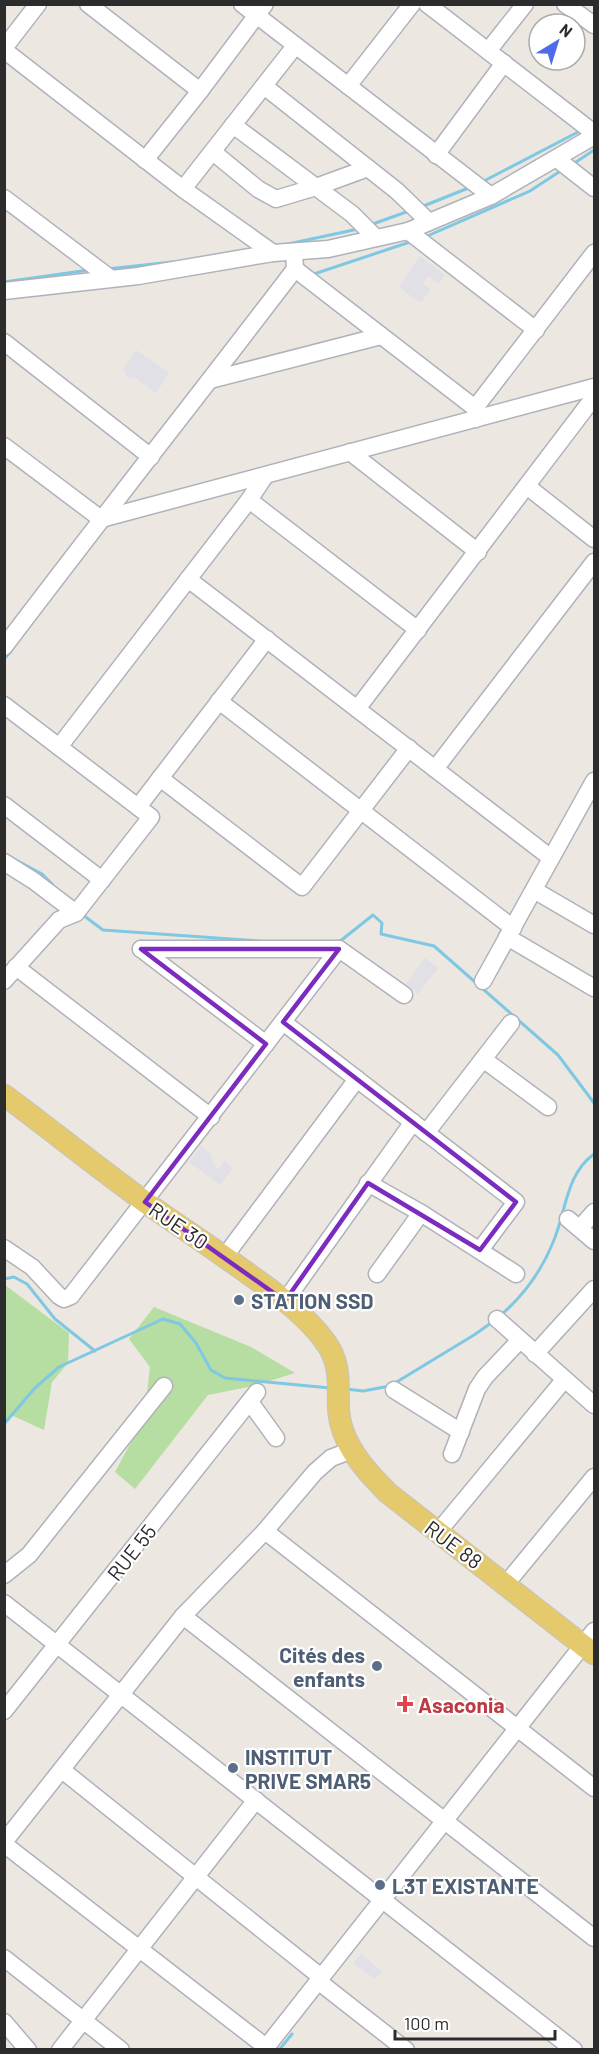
<svg xmlns="http://www.w3.org/2000/svg" width="599" height="2054" font-family="Barlow,sans-serif">
<style>
.industrial{fill:#e1e0e6}
.green{fill:#b6dda2}
.lines{fill:none;stroke-linecap:round;stroke-linejoin:round}
.stream{stroke:#7ec8e4;stroke-width:3}
.minor-casing{stroke:#b0b2bb;stroke-width:19}
.major-casing{stroke:#c4c4c4;stroke-width:23}
.minor{stroke:#fff;stroke-width:16}
.major{stroke:#e4c96d;stroke-width:21}
.marked{fill:none;stroke:#7b2cbf;stroke-width:4.5;stroke-linejoin:round}
.service-dot{fill:#5c6f8a;stroke:#fff;stroke-width:2}
.health-dot{fill:#e0444e;stroke:#fff;stroke-width:2}
.labels{text-anchor:middle;dominant-baseline:central;stroke-width:4.5;stroke-linejoin:round;paint-order:stroke}
.street-label{font-size:21px;fill:#2c2c2c;stroke:#fff}
.service-label{font-size:21px;font-weight:bold;fill:#4e5e75;stroke:#fff;text-anchor:start}
.health-label{font-size:21px;font-weight:bold;fill:#be3a42;stroke:#fff;text-anchor:start}
</style>
<rect width="100%" height="100%" fill="#ece7e0"/>
<g class="industrial">
<path d="M 420,256 L 445,275 L 439,284 L 428,276 L 423,284 L 431,290 L 420,303 L 399,287 Z"/>
<path d="M 136,350 L 169,373 L 156,393 L 134,377 L 131,380 L 125,375 L 126,372 L 123,369 Z"/>
<path d="M 425,958 L 438,968 L 418,994 L 406,984 Z"/>
<path d="M 201,1146 L 211,1154 L 212,1161 L 216,1165 L 215,1168 L 218,1169 L 224,1161 L 233,1168 L 220,1185 L 189,1162 Z"/>
<path d="M 361,1954 L 382,1971 L 375,1979 L 353,1963 Z"/>
</g>
<g class="green">
<path d="M 5,1285 L 69,1333 L 68,1363 L 52,1382 L 44,1430 L 11,1415 L 5,1423 Z"/>
<path d="M 154,1307 L 251,1347 L 295,1373 L 253,1386 L 208,1395 L 135,1489 L 115,1472 L 144,1418 L 150,1367 L 129,1339 Z"/>
</g>
<g class="lines">
<g class="stream">
<path d="M 573,164 L 594,150"/>
<path d="M 482,182 L 580,131"/>
<path d="M 421,207 L 471,187"/>
<path d="M 370,225 L 409,211"/>
<path d="M 425,237 L 530,191 L 562,170"/>
<path d="M 288,244 L 358,229"/>
<path d="M 107,269 L 172,262"/>
<path d="M 311,275 L 410,242"/>
<path d="M 4,282 L 89,270"/>
<path d="M 4,659 L 11,651"/>
<path d="M 14,859 L 42,874 L 53,885"/>
<path d="M 83,915 L 103,930 L 259,941"/>
<path d="M 339,942 L 373,915 L 382,923 L 381,934 L 434,946 L 558,1055 L 594,1103"/>
<path d="M 4,1279 L 14,1277 L 27,1284 L 55,1319 L 95,1351"/>
<path d="M 501,1315 C 524,1295 543,1268 554,1240 C 566,1211 566,1174 594,1154"/>
<path d="M 346,1389 L 363,1391 L 390,1386 L 474,1335 L 491,1323"/>
<path d="M 4,1424 L 35,1388 L 59,1367 L 163,1319 L 180,1324 L 196,1343 L 211,1370 L 225,1378 L 330,1388"/>
<path d="M 279,2050 L 292,2034"/>
</g>
<g class="minor-casing">
<g id="minor">
<path d="M 88,4 L 200,91"/>
<path d="M 242,4 L 491,196"/>
<path d="M 427,4 L 594,133"/>
<path d="M 565,4 L 594,25"/>
<path d="M 4,48 L 38,4"/>
<path d="M 4,50 L 183,189 L 273,253"/>
<path d="M 488,51 L 525,4"/>
<path d="M 264,86 L 397,191 L 429,222"/>
<path d="M 348,86 L 412,4"/>
<path d="M 233,125 L 352,214 L 376,238"/>
<path d="M 213,152 L 258,189 L 276,199 L 316,187 L 368,168"/>
<path d="M 436,155 L 504,63"/>
<path d="M 557,159 L 594,188"/>
<path d="M 145,160 L 200,91 L 265,4"/>
<path d="M 183,189 L 295,46"/>
<path d="M 4,198 L 110,278"/>
<path d="M 408,231 L 536,330"/>
<path d="M 295,269 L 475,408"/>
<path d="M 4,291 L 138,276 L 273,253 L 328,249 L 408,231 L 491,196 L 594,136"/>
<path d="M 4,342 L 151,457"/>
<path d="M 210,380 L 381,336"/>
<path d="M 476,419 L 475,408 L 594,253"/>
<path d="M 4,446 L 101,519 L 594,387"/>
<path d="M 350,452 L 478,552"/>
<path d="M 528,487 L 594,539"/>
<path d="M 249,500 L 418,630"/>
<path d="M 188,579 L 551,858"/>
<path d="M 4,647 C 100,520 198,396 295,269 L 294,252"/>
<path d="M 219,701 L 513,928"/>
<path d="M 4,705 L 151,817 L 76,913 L 59,920 L 4,981"/>
<path d="M 357,709 L 594,397"/>
<path d="M 59,747 L 249,500 L 265,476"/>
<path d="M 435,769 L 594,562"/>
<path d="M 160,778 L 302,887 L 409,748"/>
<path d="M 4,805 L 102,880"/>
<path d="M 138,807 L 267,639"/>
<path d="M 4,862 L 34,881 L 76,913"/>
<path d="M 534,890 L 594,925"/>
<path d="M 507,937 L 594,988"/>
<path d="M 141,949 L 339,949 L 404,995"/>
<path d="M 141,949 L 266,1044"/>
<path d="M 16,967 L 211,1117"/>
<path d="M 483,981 L 594,781"/>
<path d="M 283,1022 L 516,1202 L 480,1250"/>
<path d="M 483,1059 L 548,1107"/>
<path d="M 426,1133 L 511,1023"/>
<path d="M 368,1183 L 421,1213 L 516,1274"/>
<path d="M 568,1219 L 594,1241"/>
<path d="M 580,1228 L 594,1212"/>
<path d="M 4,1248 L 32,1267 L 59,1296 L 64,1299 L 71,1296 L 339,949"/>
<path d="M 225,1256 L 357,1079"/>
<path d="M 377,1274 L 421,1213"/>
<path d="M 285,1301 L 413,1122"/>
<path d="M 497,1319 L 594,1405"/>
<path d="M 535,1354 L 594,1289"/>
<path d="M 394,1390 L 461,1432"/>
<path d="M 250,1402 L 276,1438"/>
<path d="M 452,1454 L 477,1389 L 485,1377 L 520,1340"/>
<path d="M 265,1531 L 594,1788"/>
<path d="M 438,1532 L 564,1380"/>
<path d="M 4,1575 L 29,1555 L 164,1386"/>
<path d="M 506,1584 L 594,1477"/>
<path d="M 4,1603 L 574,2050"/>
<path d="M 183,1616 L 594,1938"/>
<path d="M 4,1711 L 257,1392"/>
<path d="M 62,1770 L 321,1977"/>
<path d="M 4,1842 L 183,1616 L 265,1531 L 315,1472 L 331,1458 L 352,1450"/>
<path d="M 4,1844 L 266,2047"/>
<path d="M 4,1958 L 121,2050"/>
<path d="M 318,1981 L 406,2050"/>
<path d="M 4,2022 L 28,2050"/>
<path d="M 60,2050 L 256,1800"/>
<path d="M 264,2050 L 594,1631"/>
</g>
</g>
<g class="major-casing">
<path id="major" d="M 4,1095 C 51,1130 97,1167 145,1202 C 182,1228 220,1253 257,1280 C 281,1297 306,1316 324,1340 C 349,1373 331,1399 343,1431 C 352,1456 370,1475 388,1493 L 594,1654"/>
</g>
<use href="#minor" class="minor"/>
<use href="#major" class="major"/>
</g>
<path class="marked" d="M 141,949 L 339,949 L 283,1022 L 516,1202 L 480,1250 L 368,1183 L 285,1301 L 145,1202 L 266,1044 Z"/>
<g class="service-dot">
<circle cx="239" cy="1300" r="6"/>
<circle cx="377" cy="1666" r="6"/>
<circle cx="233" cy="1768" r="6"/>
<circle cx="380" cy="1885" r="6"/>
</g>
<path class="health-dot" d="M402 1695h6v6h6v6h-6v6h-6v-6h-6v-6h6z"/>
<g class="labels">
<g class="street-label">
<text transform="translate(179 1225) rotate(34)">RUE 30</text>
<text transform="translate(454 1544) rotate(37)">RUE 88</text>
<text transform="translate(131 1552) rotate(-52)">RUE 55</text>
</g>
<g class="service-label">
<text x="251" y="1300">STATION SSD</text>
<text x="365" y="1654" text-anchor="end">Cités des<tspan x="365" dy="24">enfants</tspan></text>
<text x="245" y="1756">INSTITUT<tspan x="245" dy="24">PRIVE SMAR5</tspan></text>
<text x="392" y="1885">L3T EXISTANTE</text>
</g>
<g class="health-label">
<text x="418" y="1704">Asaconia</text>
</g>
</g>
<rect width="599" height="2054" fill="none" stroke="#2c2c2c" stroke-width="12"/>
<g transform="translate(557 42) rotate(38)"><circle r="28" fill="#ffffff" stroke="#ababab" stroke-width="1.5"/>
<path d="M0-4.5L10 22L0 15L-10 22Z" fill="#506be9"/>
<text y="-9" font-size="16" font-weight="bold" text-anchor="middle" fill="#2c2c2c">N</text>
</g>
<path d="M395 2030v9h160v-9" fill="none" stroke="#2c2c2c" stroke-width="3"/>
<text x="404" y="2030" font-size="18" fill="#2c2c2c" stroke="#ffffff" stroke-width="4.5" paint-order="stroke">100 m</text>
</svg>
